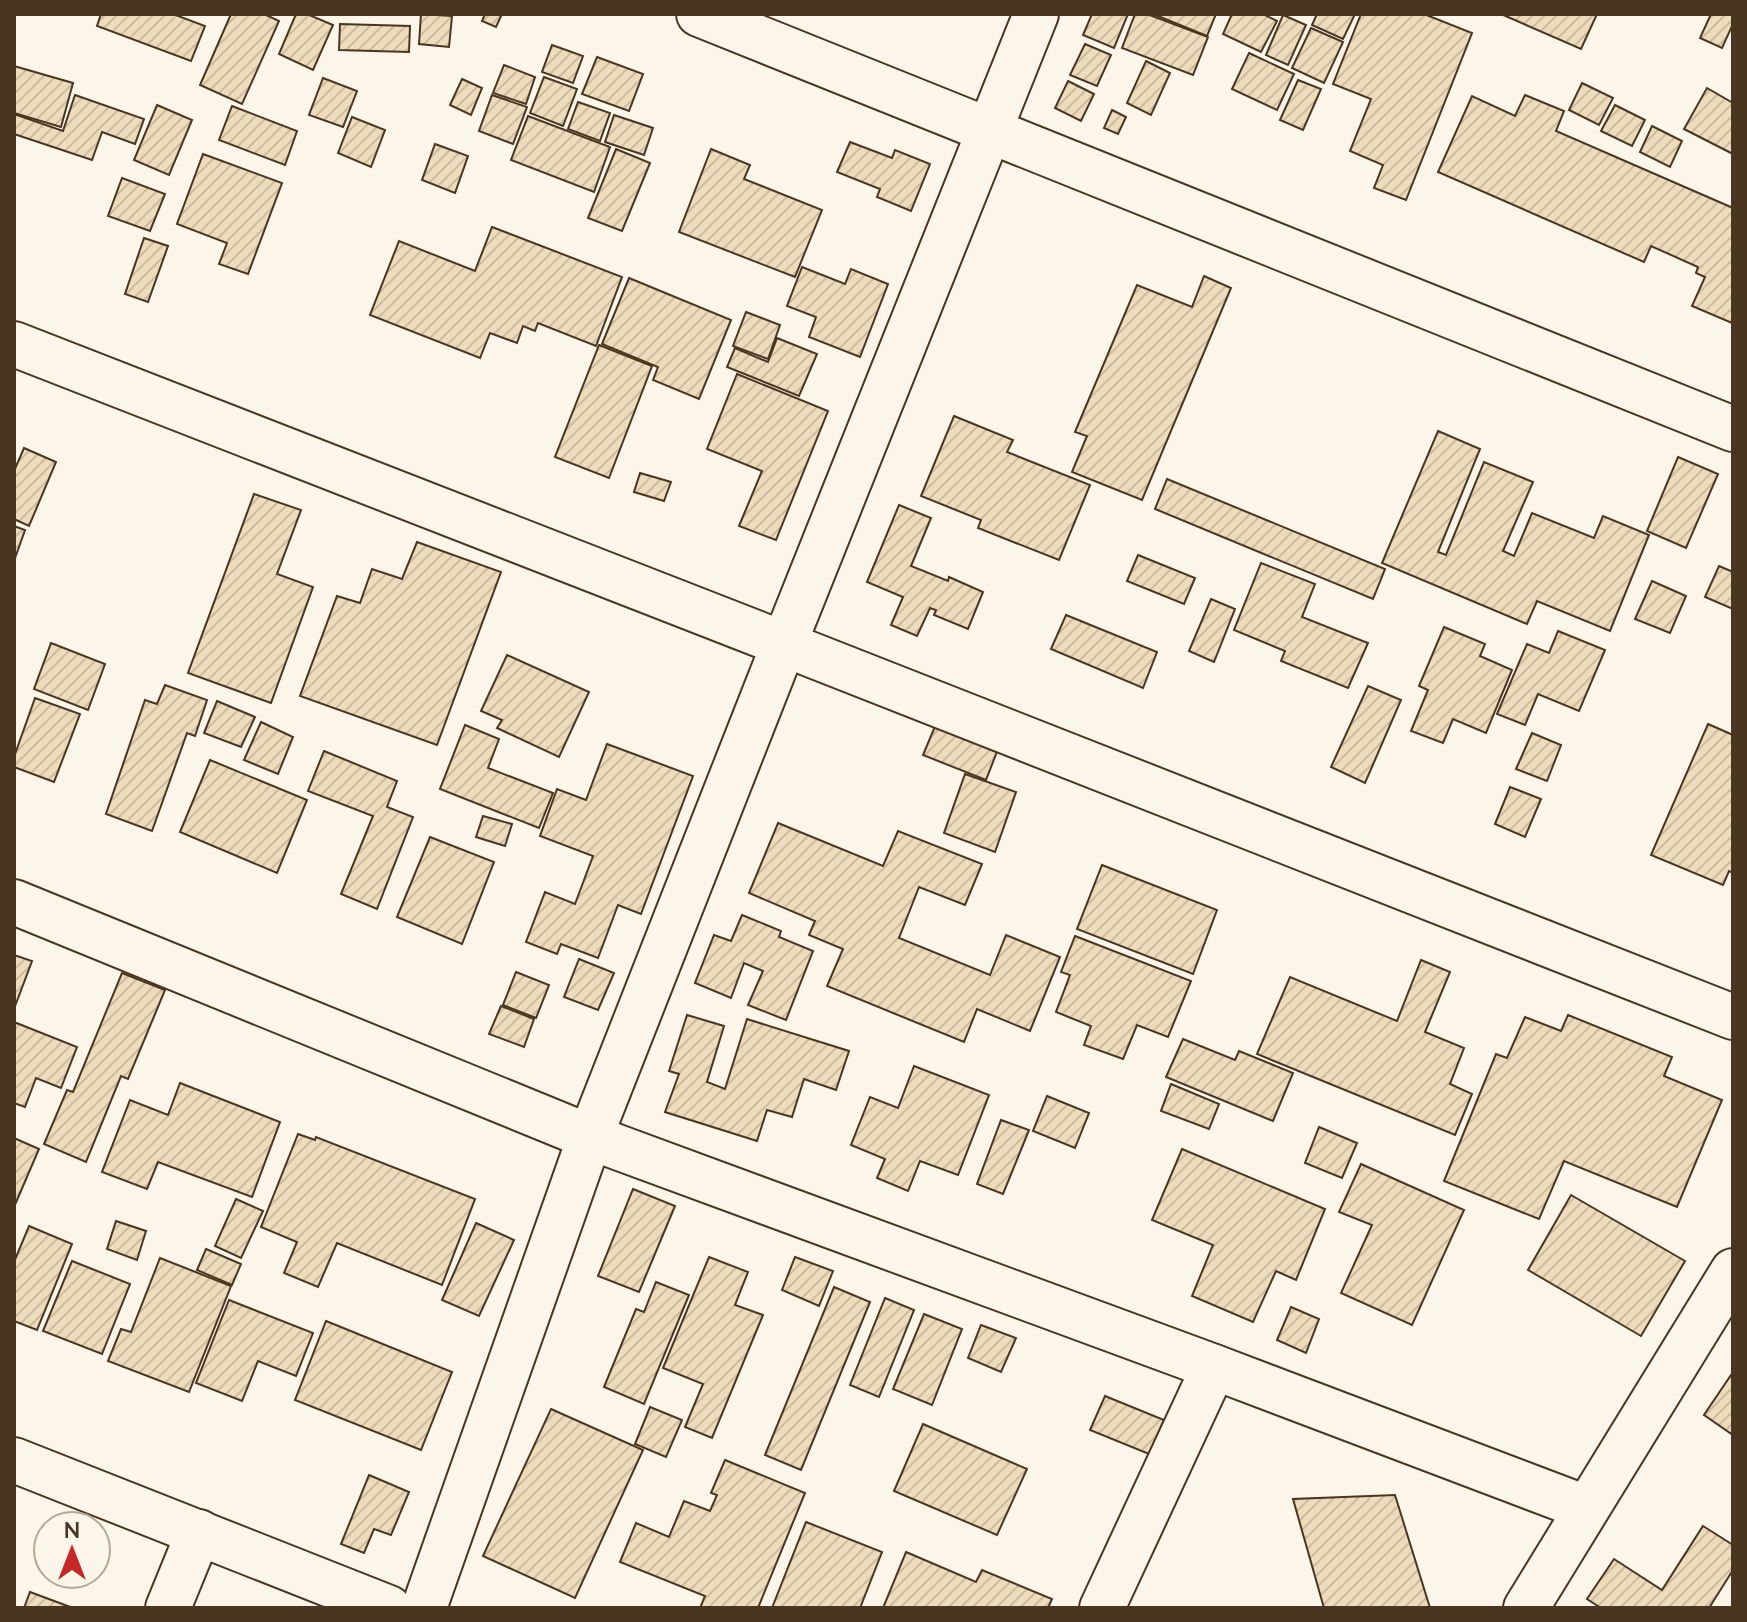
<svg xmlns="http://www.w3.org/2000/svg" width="1747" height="1622" font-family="'Nunito Sans',sans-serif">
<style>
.building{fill:url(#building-hatch);stroke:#4a3520;stroke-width:2}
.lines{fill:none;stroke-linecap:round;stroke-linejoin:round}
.street-casing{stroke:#4a3520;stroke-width:48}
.street{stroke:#fbf6e9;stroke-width:44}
</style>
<defs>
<pattern id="building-hatch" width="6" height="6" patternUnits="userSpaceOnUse" patternTransform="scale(2)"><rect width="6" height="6" fill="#ecdcbc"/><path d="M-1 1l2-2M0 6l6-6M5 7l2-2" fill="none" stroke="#ccbda1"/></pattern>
</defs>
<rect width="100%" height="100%" fill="#fbf6e9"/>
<g class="building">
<path d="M 101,14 L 173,14 L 205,26 L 191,61 L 97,26 Z"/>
<path d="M 231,14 L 264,14 L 279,21 L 242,104 L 200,85 Z"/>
<path d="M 296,14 L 307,14 L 333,25 L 313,70 L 279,54 Z"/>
<path d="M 421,14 L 452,16 L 449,47 L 419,44 Z"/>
<path d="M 485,14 L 502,14 L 496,27 L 482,21 Z"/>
<path d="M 1092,14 L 1128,14 L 1114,48 L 1083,35 Z"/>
<path d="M 1135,14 L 1147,14 L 1208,37 L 1193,75 L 1122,48 Z"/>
<path d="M 1153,14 L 1216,14 L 1207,36 Z"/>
<path d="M 1232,14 L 1263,14 L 1277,21 L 1261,52 L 1223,34 Z"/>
<path d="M 1317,14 L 1355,14 L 1343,39 L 1312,25 Z"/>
<path d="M 1361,14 L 1424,14 L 1472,33 L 1406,200 L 1374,188 L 1383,165 L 1350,151 L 1371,99 L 1333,84 Z"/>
<path d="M 1501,14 L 1597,14 L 1581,49 Z"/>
<path d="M 1711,14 L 1733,14 L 1733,24 L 1722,48 L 1700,38 Z"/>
<path d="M 1283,15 L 1306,25 L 1288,65 L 1266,55 Z"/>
<path d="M 340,24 L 410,26 L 409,52 L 339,50 Z"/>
<path d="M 1311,28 L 1343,42 L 1324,83 L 1292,68 Z"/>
<path d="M 1085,44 L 1111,55 L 1097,86 L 1070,75 Z"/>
<path d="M 552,45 L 583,56 L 573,83 L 542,72 Z"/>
<path d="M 1249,53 L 1294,74 L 1277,110 L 1232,89 Z"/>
<path d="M 597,57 L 643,74 L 629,111 L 582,94 Z"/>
<path d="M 1146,61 L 1170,73 L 1151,115 L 1127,103 Z"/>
<path d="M 504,65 L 535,77 L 526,104 L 493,93 Z"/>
<path d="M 14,66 L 73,83 L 61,127 L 14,113 Z"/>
<path d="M 544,77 L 577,89 L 563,126 L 530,113 Z"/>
<path d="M 323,78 L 357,91 L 343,127 L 309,115 Z"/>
<path d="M 462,79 L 482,88 L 471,115 L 450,105 Z"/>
<path d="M 1298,80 L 1321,89 L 1303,130 L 1280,120 Z"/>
<path d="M 1068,81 L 1094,94 L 1081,121 L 1055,108 Z"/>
<path d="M 1582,83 L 1613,98 L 1599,125 L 1569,110 Z"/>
<path d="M 1707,88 L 1733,103 L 1733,154 L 1684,129 Z"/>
<path d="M 75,95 L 144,119 L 135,144 L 102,132 L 92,160 L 14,134 L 14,114 L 63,131 Z"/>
<path d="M 492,95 L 527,107 L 513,144 L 479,131 Z"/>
<path d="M 1525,95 L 1564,111 L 1556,131 L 1733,208 L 1732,323 L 1692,306 L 1705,277 L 1696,273 L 1698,267 L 1651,246 L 1644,262 L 1438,172 L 1472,96 L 1515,116 Z"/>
<path d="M 578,102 L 610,113 L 600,141 L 568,129 Z"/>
<path d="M 157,105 L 192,120 L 169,175 L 134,160 Z"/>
<path d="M 1615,105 L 1645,120 L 1632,146 L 1601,131 Z"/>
<path d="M 232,106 L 297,131 L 285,165 L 219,140 Z"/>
<path d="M 1112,110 L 1126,117 L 1118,134 L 1104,128 Z"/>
<path d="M 614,115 L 653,128 L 644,155 L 605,142 Z"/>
<path d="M 528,116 L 610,147 L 594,192 L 511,160 Z"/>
<path d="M 352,117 L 385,130 L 371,167 L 338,153 Z"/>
<path d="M 1652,126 L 1682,141 L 1670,167 L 1640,152 Z"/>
<path d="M 850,142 L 892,158 L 895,150 L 930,164 L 911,211 L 877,197 L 880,189 L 837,172 Z"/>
<path d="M 435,144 L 468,156 L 455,193 L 422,180 Z"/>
<path d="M 616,149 L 650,163 L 622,231 L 588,218 Z"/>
<path d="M 711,149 L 750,165 L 744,179 L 822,210 L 795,277 L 679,232 Z"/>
<path d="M 203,154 L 282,183 L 248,274 L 219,264 L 227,243 L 177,224 Z"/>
<path d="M 122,178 L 165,194 L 150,231 L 108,216 Z"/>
<path d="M 492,227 L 622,277 L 596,346 L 538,323 L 535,331 L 523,326 L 517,343 L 490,333 L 480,358 L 370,315 L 399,241 L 475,271 Z"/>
<path d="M 144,238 L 168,246 L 148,302 L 125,294 Z"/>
<path d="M 802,267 L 845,284 L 851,269 L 888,284 L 860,357 L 809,337 L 816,317 L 787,306 Z"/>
<path d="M 1204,276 L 1231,288 L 1142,500 L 1072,472 L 1087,436 L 1075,432 L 1137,285 L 1192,307 Z"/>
<path d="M 629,278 L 731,320 L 699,399 L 653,380 L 658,367 L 602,344 Z"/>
<path d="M 746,312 L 780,325 L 768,359 L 733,346 Z"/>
<path d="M 777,338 L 817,354 L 799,396 L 727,367 L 735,348 L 768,362 Z"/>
<path d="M 599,345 L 652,366 L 609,478 L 555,457 Z"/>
<path d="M 737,374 L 828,411 L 776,540 L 739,526 L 762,471 L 707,449 Z"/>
<path d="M 954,416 L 1013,440 L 1007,452 L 1090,485 L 1059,560 L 978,528 L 981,520 L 921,496 Z"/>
<path d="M 1438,431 L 1480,449 L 1438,552 L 1446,555 L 1484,462 L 1533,482 L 1503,551 L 1514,556 L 1532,513 L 1594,538 L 1603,516 L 1649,535 L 1610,631 L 1537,601 L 1527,624 L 1382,563 Z"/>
<path d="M 24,448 L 56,462 L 29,526 L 14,519 L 14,471 Z"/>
<path d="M 1678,457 L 1718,474 L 1686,548 L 1647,531 Z"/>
<path d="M 640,473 L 671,482 L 664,501 L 634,492 Z"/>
<path d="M 1167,479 L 1385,569 L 1373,599 L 1155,509 Z"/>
<path d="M 254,494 L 301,510 L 277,574 L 313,587 L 271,703 L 188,673 Z"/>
<path d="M 899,505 L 931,518 L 911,566 L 948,581 L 949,577 L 983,592 L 968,629 L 934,615 L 936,610 L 930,608 L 917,636 L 891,625 L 903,597 L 867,582 Z"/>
<path d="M 14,526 L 25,530 L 14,561 Z"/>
<path d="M 417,542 L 501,572 L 437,745 L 300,696 L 337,596 L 360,603 L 372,569 L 402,579 Z"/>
<path d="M 1138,555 L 1195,578 L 1184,604 L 1127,581 Z"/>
<path d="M 1261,563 L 1315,584 L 1302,617 L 1368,643 L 1348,688 L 1281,661 L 1285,651 L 1234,630 Z"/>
<path d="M 1719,566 L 1733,572 L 1733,609 L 1705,597 Z"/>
<path d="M 1652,581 L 1686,596 L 1670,633 L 1635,619 Z"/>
<path d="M 1211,599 L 1235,609 L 1214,662 L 1189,651 Z"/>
<path d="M 1066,615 L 1157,652 L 1143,688 L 1051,649 Z"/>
<path d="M 1444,627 L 1485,644 L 1480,656 L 1512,670 L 1486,733 L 1453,719 L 1443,743 L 1411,731 L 1428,690 L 1419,686 Z"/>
<path d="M 1558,631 L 1605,650 L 1579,711 L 1538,694 L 1525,725 L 1497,714 L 1527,644 L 1549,653 Z"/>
<path d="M 51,643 L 105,664 L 88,710 L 34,689 Z"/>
<path d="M 507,655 L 589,692 L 559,757 L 497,728 L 502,720 L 481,711 Z"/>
<path d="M 165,685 L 207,700 L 195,736 L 187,733 L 152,831 L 106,814 L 145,700 L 157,704 Z"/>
<path d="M 1368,686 L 1401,700 L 1365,783 L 1331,767 Z"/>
<path d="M 35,698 L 80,714 L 54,782 L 14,767 L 14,757 Z"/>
<path d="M 217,701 L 255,717 L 241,747 L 204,733 Z"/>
<path d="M 261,722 L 293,737 L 278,774 L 244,760 Z"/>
<path d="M 936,724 L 998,749 L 986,780 L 923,755 Z"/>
<path d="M 1708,724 L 1733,735 L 1733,873 L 1729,871 L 1723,885 L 1651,855 Z"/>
<path d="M 465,725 L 499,739 L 488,768 L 553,793 L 539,828 L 440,789 Z"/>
<path d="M 1532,733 L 1561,745 L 1547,781 L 1516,769 Z"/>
<path d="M 607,744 L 693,776 L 641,914 L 618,905 L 598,958 L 561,944 L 557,954 L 526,942 L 545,892 L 575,904 L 593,856 L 540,836 L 557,789 L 586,800 Z"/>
<path d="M 324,751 L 397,781 L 387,807 L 413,817 L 377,909 L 341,894 L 373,816 L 308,791 Z"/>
<path d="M 210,760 L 307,800 L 277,873 L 180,832 Z"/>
<path d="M 965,774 L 1016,792 L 995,852 L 944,833 Z"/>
<path d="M 1510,787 L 1541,799 L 1525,837 L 1495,824 Z"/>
<path d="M 483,816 L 512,824 L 505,846 L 476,837 Z"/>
<path d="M 778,823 L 883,866 L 898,831 L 982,864 L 965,905 L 919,887 L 899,938 L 990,975 L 1006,935 L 1060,957 L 1030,1031 L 977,1009 L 964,1042 L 827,986 L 843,949 L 809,935 L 815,921 L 749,893 Z"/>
<path d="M 430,837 L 494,862 L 462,944 L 397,917 Z"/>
<path d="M 1102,865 L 1217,910 L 1193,974 L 1077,929 Z"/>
<path d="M 742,915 L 781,931 L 779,937 L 813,951 L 786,1020 L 748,1005 L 763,971 L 744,963 L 731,998 L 695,983 L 714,935 L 731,941 Z"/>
<path d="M 1075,936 L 1191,981 L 1168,1037 L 1137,1025 L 1123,1059 L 1084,1045 L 1091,1026 L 1056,1012 L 1070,975 L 1061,972 Z"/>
<path d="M 14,955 L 32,961 L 14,1009 Z"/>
<path d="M 579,959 L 614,973 L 598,1010 L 564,997 Z"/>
<path d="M 1421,960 L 1450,972 L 1425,1032 L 1464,1048 L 1450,1084 L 1472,1094 L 1455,1135 L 1257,1054 L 1290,977 L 1397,1021 Z"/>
<path d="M 516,972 L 549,985 L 536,1018 L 503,1005 Z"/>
<path d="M 122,973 L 165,990 L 128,1079 L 121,1076 L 86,1162 L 44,1144 L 67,1090 L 73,1092 Z"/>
<path d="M 501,1006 L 534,1019 L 524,1047 L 489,1034 Z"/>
<path d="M 687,1015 L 724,1026 L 707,1082 L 725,1089 L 747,1019 L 849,1051 L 836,1090 L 804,1079 L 792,1117 L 767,1110 L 757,1141 L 665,1112 L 679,1074 L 669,1071 Z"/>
<path d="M 1568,1015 L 1672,1057 L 1664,1076 L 1722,1100 L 1677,1207 L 1564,1161 L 1539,1219 L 1444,1181 L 1496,1054 L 1507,1058 L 1525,1017 L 1561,1031 Z"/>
<path d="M 14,1022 L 77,1047 L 61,1088 L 36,1078 L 25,1107 L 14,1103 Z"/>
<path d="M 1183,1039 L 1235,1060 L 1239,1051 L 1293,1073 L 1273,1121 L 1166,1077 Z"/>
<path d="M 914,1066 L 989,1095 L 958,1175 L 920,1161 L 908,1191 L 877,1178 L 885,1159 L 851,1145 L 870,1097 L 898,1108 Z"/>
<path d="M 180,1083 L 280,1122 L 252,1197 L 158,1162 L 147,1189 L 102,1172 L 130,1100 L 168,1115 Z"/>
<path d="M 1171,1084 L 1219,1104 L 1209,1129 L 1161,1111 Z"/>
<path d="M 1047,1096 L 1089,1113 L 1075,1148 L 1033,1131 Z"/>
<path d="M 1001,1120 L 1029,1130 L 1003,1194 L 977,1184 Z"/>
<path d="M 1319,1127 L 1357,1143 L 1342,1178 L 1305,1163 Z"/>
<path d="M 298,1134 L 315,1140 L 316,1137 L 475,1199 L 442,1285 L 337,1243 L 318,1287 L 284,1273 L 297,1242 L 261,1227 Z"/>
<path d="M 14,1138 L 39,1149 L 14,1207 Z"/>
<path d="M 1182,1149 L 1325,1209 L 1296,1280 L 1276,1271 L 1253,1322 L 1192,1296 L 1213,1245 L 1152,1220 Z"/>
<path d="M 1361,1164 L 1464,1210 L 1412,1325 L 1341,1293 L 1372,1225 L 1339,1212 Z"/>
<path d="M 633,1189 L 675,1206 L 639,1292 L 598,1276 Z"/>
<path d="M 1571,1195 L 1685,1261 L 1641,1336 L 1528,1270 Z"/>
<path d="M 236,1199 L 263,1211 L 241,1258 L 215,1246 Z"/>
<path d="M 116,1221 L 146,1231 L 137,1260 L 107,1249 Z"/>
<path d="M 476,1223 L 514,1240 L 479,1316 L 442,1300 Z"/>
<path d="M 29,1226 L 72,1244 L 37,1330 L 14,1321 L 14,1262 Z"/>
<path d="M 206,1249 L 241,1264 L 232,1285 L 197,1270 Z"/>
<path d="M 709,1257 L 748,1272 L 735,1305 L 763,1315 L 712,1438 L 685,1427 L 703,1384 L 663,1368 Z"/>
<path d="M 795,1257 L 833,1271 L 819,1306 L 782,1290 Z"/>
<path d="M 160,1258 L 231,1286 L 189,1392 L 108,1361 L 121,1329 L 131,1332 Z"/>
<path d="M 72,1261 L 130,1284 L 102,1354 L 43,1331 Z"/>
<path d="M 656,1282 L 689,1295 L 644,1404 L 604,1387 L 636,1309 L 644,1312 Z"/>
<path d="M 834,1287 L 870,1302 L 801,1470 L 765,1455 Z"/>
<path d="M 885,1298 L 914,1310 L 879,1397 L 850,1385 Z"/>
<path d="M 229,1300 L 313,1333 L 296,1376 L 258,1361 L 242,1401 L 196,1383 Z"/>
<path d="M 1291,1307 L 1319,1319 L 1306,1353 L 1277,1340 Z"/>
<path d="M 924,1314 L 962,1329 L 932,1405 L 893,1389 Z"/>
<path d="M 326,1321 L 452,1372 L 421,1450 L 295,1400 Z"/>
<path d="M 981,1325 L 1016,1338 L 1001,1372 L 968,1358 Z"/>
<path d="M 1733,1372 L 1733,1435 L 1704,1415 Z"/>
<path d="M 1105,1396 L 1164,1420 L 1149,1454 L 1090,1430 Z"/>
<path d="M 650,1407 L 682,1420 L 666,1457 L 635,1444 Z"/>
<path d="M 551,1409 L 643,1450 L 575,1598 L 483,1556 Z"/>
<path d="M 923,1424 L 1027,1469 L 997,1535 L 894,1491 Z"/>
<path d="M 725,1460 L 805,1493 L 758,1608 L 700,1608 L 705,1596 L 620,1562 L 636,1523 L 669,1537 L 684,1501 L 710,1511 L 717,1495 L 711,1493 Z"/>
<path d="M 369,1475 L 409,1492 L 391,1535 L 374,1529 L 364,1553 L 341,1544 Z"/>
<path d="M 1395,1495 L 1430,1608 L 1324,1608 L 1293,1499 Z"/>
<path d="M 806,1522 L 882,1552 L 860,1608 L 772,1608 Z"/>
<path d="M 1703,1526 L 1733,1545 L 1733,1570 L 1709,1608 L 1601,1608 L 1587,1599 L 1614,1559 L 1662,1590 Z"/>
<path d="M 906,1552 L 976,1582 L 982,1570 L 1052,1599 L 1048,1608 L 883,1608 Z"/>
<path d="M 30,1592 L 73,1608 L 24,1608 Z"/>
</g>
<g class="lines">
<g class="street-casing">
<g id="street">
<path d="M 699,14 L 1733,429"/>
<path d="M 14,344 L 784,644 L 1733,1017"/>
<path d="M 14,902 L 590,1137 L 1214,1367 L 1586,1508"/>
<path d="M 14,1460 L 389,1608"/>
<path d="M 168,1608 L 199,1532"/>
<path d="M 424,1608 L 590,1137 L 784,644 L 1036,14"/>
<path d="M 1102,1608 L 1214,1367"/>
<path d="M 1526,1608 L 1733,1271"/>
</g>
</g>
<use href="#street" class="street"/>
</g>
<rect width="1747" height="1622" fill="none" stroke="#4a3520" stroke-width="32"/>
<g transform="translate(72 1550)"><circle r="38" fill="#fbf6e9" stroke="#b4a999" stroke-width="2"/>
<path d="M0-6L14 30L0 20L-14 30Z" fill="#c62828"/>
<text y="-12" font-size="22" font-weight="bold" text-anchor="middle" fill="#4a3520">N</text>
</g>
</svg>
